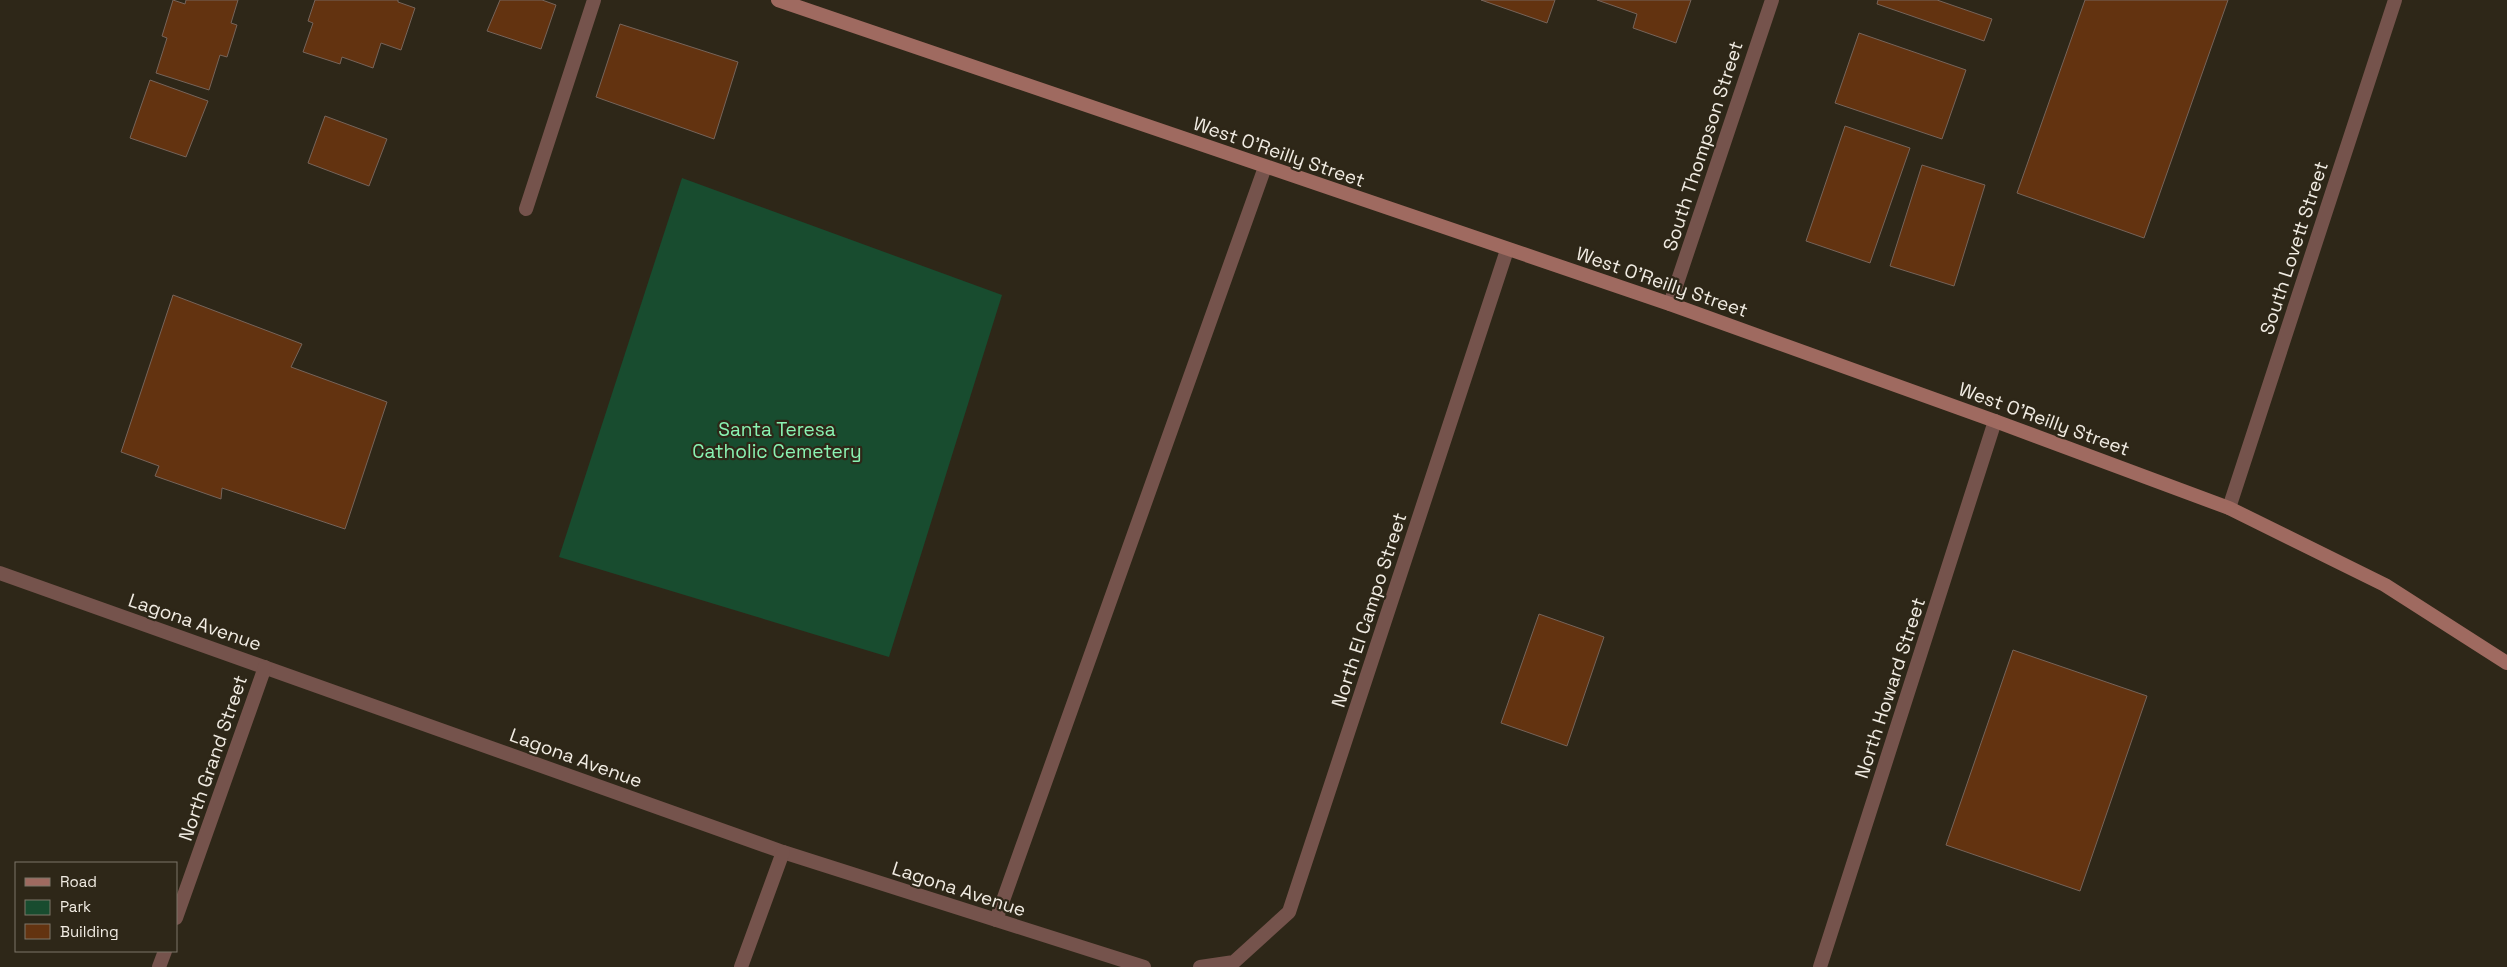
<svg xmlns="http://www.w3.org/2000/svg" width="2507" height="967" font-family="'Space Grotesk',sans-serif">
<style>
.green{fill:#184c2f}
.building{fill:#633310;stroke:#76645a}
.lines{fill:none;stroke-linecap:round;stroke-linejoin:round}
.service{stroke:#75534c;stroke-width:14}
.minor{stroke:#75534c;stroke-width:14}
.secondary{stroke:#9f6a60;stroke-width:14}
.labels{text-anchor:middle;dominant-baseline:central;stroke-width:4.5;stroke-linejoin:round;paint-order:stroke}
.street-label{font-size:19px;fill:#f1ece3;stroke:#2e2718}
.park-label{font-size:19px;fill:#8af3b2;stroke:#2e2718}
</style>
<rect width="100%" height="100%" fill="#2e2718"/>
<path class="green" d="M 682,178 L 1002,295 L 889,657 L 559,557 Z"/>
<g class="building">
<path d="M 173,0 L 185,4 L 186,0 L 238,0 L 231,23 L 237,25 L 227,57 L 220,55 L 209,90 L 156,73 L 167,38 L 162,36 Z"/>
<path d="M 315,0 L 398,0 L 398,2 L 415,8 L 401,50 L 381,43 L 373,68 L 342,57 L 340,64 L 303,52 L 313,23 L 308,21 Z"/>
<path d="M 500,0 L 542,0 L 556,5 L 541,49 L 487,31 Z"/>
<path d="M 1481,0 L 1555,0 L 1547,23 Z"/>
<path d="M 1597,0 L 1691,0 L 1676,43 L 1633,28 L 1637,14 Z"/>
<path d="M 1878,0 L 1937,0 L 1992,19 L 1984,41 L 1877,4 Z"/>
<path d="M 2085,0 L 2228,0 L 2144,238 L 2017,193 Z"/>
<path d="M 620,24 L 738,62 L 714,139 L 596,97 Z"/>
<path d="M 1859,33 L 1966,70 L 1942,139 L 1835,103 Z"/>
<path d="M 150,80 L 208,101 L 186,157 L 130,138 Z"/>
<path d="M 325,116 L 387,139 L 369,186 L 308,163 Z"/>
<path d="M 1845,126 L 1910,148 L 1870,263 L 1806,241 Z"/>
<path d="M 1922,165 L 1985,185 L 1954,286 L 1890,266 Z"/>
<path d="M 173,295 L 302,344 L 291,367 L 387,402 L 345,529 L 222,488 L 221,499 L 155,476 L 159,466 L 121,452 Z"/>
<path d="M 1539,614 L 1604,637 L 1567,746 L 1501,723 Z"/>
<path d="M 2013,650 L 2147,696 L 2080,891 L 1946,845 Z"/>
</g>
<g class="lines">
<g class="service">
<path d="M 526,209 L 594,0"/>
<path d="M 996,920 L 1265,167"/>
</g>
<g class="minor">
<path d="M 1670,304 L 1772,0"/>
<path d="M 2229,508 L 2395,0"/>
<path d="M 0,573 L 783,852 L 1144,967"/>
<path d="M 176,918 L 265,667"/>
<path d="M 159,967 L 165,951"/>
<path d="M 741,967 L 783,852"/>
<path d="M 1200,967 L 1234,962 L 1289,912 L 1507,250"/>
<path d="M 1820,967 L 1995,421"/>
</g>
<path class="secondary" d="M 778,0 L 1670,304 L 1995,421 L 2229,508 L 2385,585 L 2507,663"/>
</g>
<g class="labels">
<g class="street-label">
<text transform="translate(1703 146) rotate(-72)">South Thompson Street</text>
<text transform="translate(1279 152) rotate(19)">West O'Reilly Street</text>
<text transform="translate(2294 248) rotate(-72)">South Lovett Street</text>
<text transform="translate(1662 282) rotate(19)">West O'Reilly Street</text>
<text transform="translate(2044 419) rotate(20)">West O'Reilly Street</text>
<text transform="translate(1369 610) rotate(-72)">North El Campo Street</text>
<text transform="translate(195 622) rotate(19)">Lagona Avenue</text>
<text transform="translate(1890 688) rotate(-72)">North Howard Street</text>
<text transform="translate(213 758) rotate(-71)">North Grand Street</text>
<text transform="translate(576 758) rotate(20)">Lagona Avenue</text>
<text transform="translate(959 889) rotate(18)">Lagona Avenue</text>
</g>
<g class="park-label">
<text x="777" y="429">Santa Teresa<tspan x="777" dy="22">Catholic Cemetery</tspan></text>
</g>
</g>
<rect x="15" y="862" width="162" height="90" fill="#2e2718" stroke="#7c7669"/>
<rect x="25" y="878" width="25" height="8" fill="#9f6a60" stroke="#7c7669"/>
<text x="60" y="887" font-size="15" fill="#f1ece3">Road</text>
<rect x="25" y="900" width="25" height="15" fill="#184c2f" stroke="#7c7669"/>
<text x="60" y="912" font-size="15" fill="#f1ece3">Park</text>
<rect x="25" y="924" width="25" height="15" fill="#633310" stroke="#7c7669"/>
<text x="60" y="937" font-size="15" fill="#f1ece3">Building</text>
</svg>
